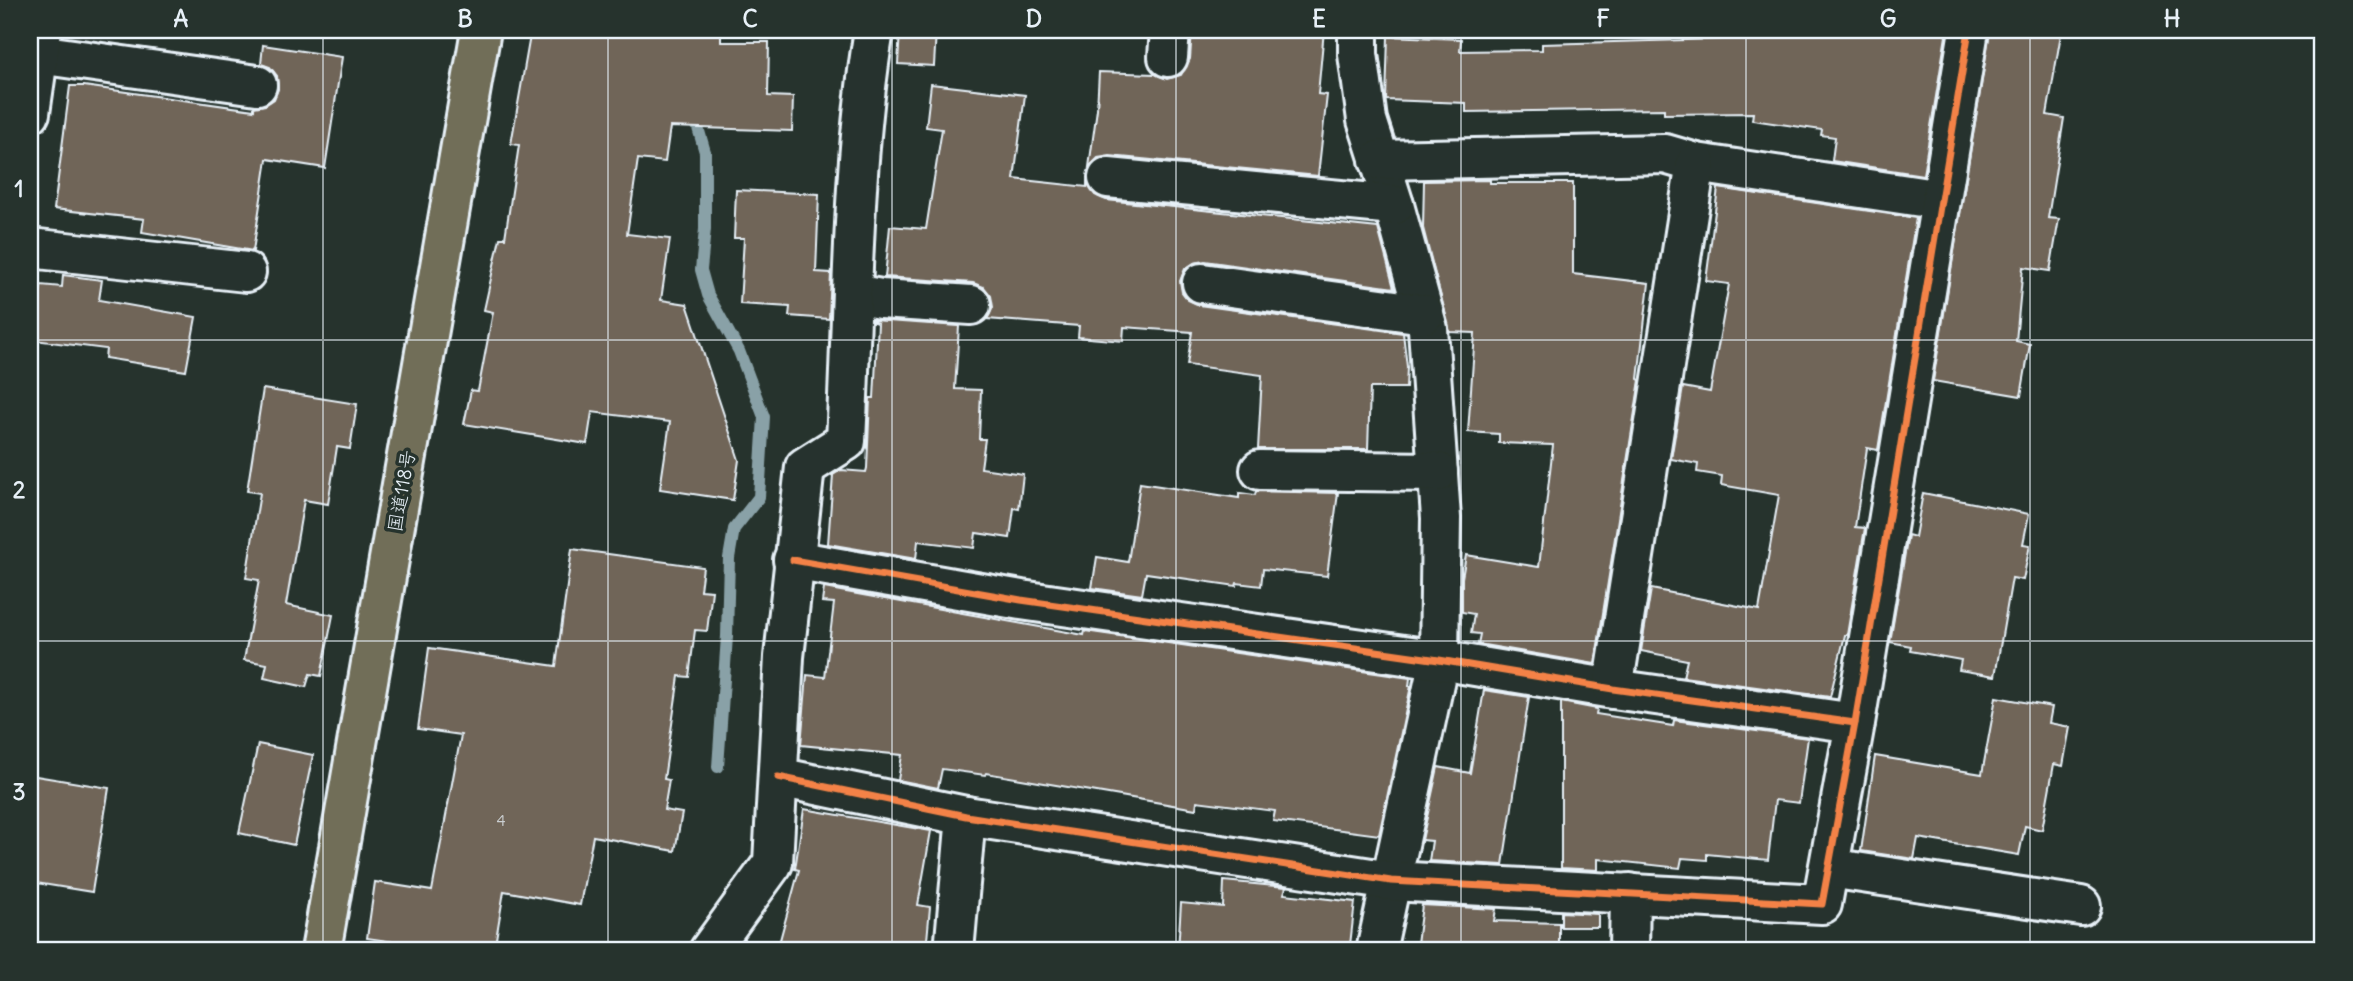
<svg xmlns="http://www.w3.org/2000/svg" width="2353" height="981" font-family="Delius,'Klee One',sans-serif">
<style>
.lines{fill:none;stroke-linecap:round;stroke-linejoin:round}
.stream{stroke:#89a1a7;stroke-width:12}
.building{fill:#706559;stroke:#e8f1f8;stroke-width:2}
.minor-casing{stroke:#e8f1f8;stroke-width:44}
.trunk-casing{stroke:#e8f1f8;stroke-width:44}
.minor{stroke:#26332d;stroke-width:38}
.trunk{stroke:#716e59;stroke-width:38}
.cycleway-casing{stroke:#26332d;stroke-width:11}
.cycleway{stroke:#f48246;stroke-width:7}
.grid{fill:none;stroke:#e8f1f8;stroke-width:2;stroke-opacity:0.55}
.labels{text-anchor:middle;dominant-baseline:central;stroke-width:7;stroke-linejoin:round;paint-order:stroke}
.number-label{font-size:16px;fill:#caced0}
.street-label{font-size:19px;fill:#e8f1f8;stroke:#26332d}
.neatline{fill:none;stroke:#e8f1f8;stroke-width:2.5}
.grid-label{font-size:23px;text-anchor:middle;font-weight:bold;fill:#e8f1f8}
</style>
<rect width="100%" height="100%" fill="#26332d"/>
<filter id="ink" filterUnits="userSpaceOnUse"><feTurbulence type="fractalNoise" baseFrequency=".0143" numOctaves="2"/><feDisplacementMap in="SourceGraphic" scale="14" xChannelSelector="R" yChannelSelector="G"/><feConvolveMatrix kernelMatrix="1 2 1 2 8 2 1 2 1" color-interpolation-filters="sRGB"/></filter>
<g filter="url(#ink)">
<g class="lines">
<path class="stream" d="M 694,114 L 705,152 L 705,229 L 701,270 L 708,295 L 739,351 L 764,417 L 759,497 L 734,529 L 729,558 L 727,636 L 718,767"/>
</g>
<g class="building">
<path d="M 531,30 L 721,30 L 721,42 L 769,42 L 768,96 L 793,97 L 792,131 L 670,127 L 665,162 L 638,159 L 627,234 L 670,239 L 661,300 L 687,304 L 739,460 L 733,500 L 660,489 L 670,422 L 592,412 L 587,444 L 464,424 L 471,390 L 478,391 L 493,312 L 484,310 L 500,238 L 505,238 L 519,145 L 511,144 Z"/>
<path d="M 900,30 L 936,30 L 934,66 L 898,64 Z"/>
<path d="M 1192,30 L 1324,30 L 1318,94 L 1327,95 L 1318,176 L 1110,156 L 1098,158 L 1089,167 L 1097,109 L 1099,72 L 1155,74 L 1167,79 L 1181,75 L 1190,59 Z"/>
<path d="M 1723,30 L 1947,30 L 1923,175 L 1832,161 L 1835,137 L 1821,135 L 1822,130 L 1752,120 L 1753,113 L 1664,114 L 1664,109 L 1466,112 L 1466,103 L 1386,100 L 1388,36 L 1461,39 L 1460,51 L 1542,50 L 1542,44 L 1722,39 Z"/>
<path d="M 1990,30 L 2033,30 L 2061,34 L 2047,115 L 2064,118 L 2048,218 L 2059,219 L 2050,271 L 2023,267 L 2016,341 L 2030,344 L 2021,396 L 1933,381 Z"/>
<path d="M 263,45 L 342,57 L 325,168 L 267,159 L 253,251 L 142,232 L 144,219 L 54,209 L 70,86 L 84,86 L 254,110 L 254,107 L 265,105 L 274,99 L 278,89 L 277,76 L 270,67 L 261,64 Z"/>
<path d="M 931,84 L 1025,95 L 1014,179 L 1087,187 L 1087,182 L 1095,195 L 1106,200 L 1378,228 L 1394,288 L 1205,261 L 1194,263 L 1185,269 L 1180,281 L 1182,292 L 1188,300 L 1199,305 L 1403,333 L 1407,367 L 1406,388 L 1370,388 L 1368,449 L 1258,449 L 1262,375 L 1187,365 L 1192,332 L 1124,327 L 1123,341 L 1078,337 L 1079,326 L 987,319 L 993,307 L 991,296 L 984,287 L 973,283 L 885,277 L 890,226 L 926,229 L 942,129 L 926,127 Z"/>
<path d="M 1490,180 L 1490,183 L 1573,183 L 1573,274 L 1649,283 L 1638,379 L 1640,380 L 1595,664 L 1478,644 L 1480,634 L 1471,633 L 1474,614 L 1462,612 L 1462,578 L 1466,555 L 1539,567 L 1553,445 L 1499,443 L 1499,434 L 1468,432 L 1475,333 L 1450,332 L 1423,228 L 1424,181 Z"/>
<path d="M 1718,188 L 1916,218 L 1878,450 L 1867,448 L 1855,527 L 1865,528 L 1847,635 L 1845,635 L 1830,697 L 1683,677 L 1687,660 L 1641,651 L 1651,589 L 1759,610 L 1779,495 L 1721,485 L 1722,476 L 1697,472 L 1698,464 L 1671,459 L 1683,387 L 1710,392 L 1729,284 L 1706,281 Z"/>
<path d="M 736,190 L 819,194 L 816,272 L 831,273 L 829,319 L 789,316 L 790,307 L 740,304 L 744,238 L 734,238 Z"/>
<path d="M 63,275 L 102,280 L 99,300 L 196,317 L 186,371 L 105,358 L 106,349 L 34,340 L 41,285 L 62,287 Z"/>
<path d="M 873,320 L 959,326 L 955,389 L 981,390 L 979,439 L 985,439 L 981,468 L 1023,474 L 1019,509 L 1014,508 L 1010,538 L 976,533 L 974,548 L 918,541 L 916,559 L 828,544 L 833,475 L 841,470 L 866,472 L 867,468 L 870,398 L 874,398 L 878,323 L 873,322 Z"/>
<path d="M 263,389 L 357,404 L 350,449 L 337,447 L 328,504 L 304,500 L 286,605 L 333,615 L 321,676 L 310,674 L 306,687 L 264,678 L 267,664 L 244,660 L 259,580 L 246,578 L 260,493 L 247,491 Z"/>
<path d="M 1140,483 L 1239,498 L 1239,493 L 1255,495 L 1256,491 L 1338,493 L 1327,576 L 1263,569 L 1261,586 L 1237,583 L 1236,586 L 1146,573 L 1142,595 L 1092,588 L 1097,557 L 1128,562 Z"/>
<path d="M 1923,493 L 2029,514 L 2023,544 L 2030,545 L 2023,580 L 2012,578 L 1995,676 L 1959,670 L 1961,660 L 1910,651 L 1911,646 L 1890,642 L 1908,535 L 1915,537 Z"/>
<path d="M 572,549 L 703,567 L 700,590 L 712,591 L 707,631 L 695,630 L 689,677 L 679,676 L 664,779 L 669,780 L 664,810 L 682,813 L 675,851 L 593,836 L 580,905 L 504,891 L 494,951 L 456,951 L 367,938 L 375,882 L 432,891 L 461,735 L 418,729 L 429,648 L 556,666 Z"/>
<path d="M 824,588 L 1084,635 L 1085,631 L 1410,678 L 1409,686 L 1411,686 L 1379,835 L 1273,821 L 1275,811 L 1197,801 L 1196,809 L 986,773 L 985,775 L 942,769 L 938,788 L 898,780 L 902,755 L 801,745 L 807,675 L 825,677 L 834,603 L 822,602 Z"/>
<path d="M 1484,690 L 1529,697 L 1503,865 L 1429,861 L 1432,841 L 1422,840 L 1438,767 L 1470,773 Z"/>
<path d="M 1996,697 L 2052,707 L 2049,723 L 2070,727 L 2063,766 L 2054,764 L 2042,830 L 2025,826 L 2019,855 L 1918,838 L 1914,859 L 1861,851 L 1875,756 L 1982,774 Z"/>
<path d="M 1561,702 L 1597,709 L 1596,714 L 1673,726 L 1674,720 L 1808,738 L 1799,803 L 1775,800 L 1768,860 L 1707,854 L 1707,860 L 1682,858 L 1680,868 L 1598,859 L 1598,870 L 1561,868 Z"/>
<path d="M 258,744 L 313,755 L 294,845 L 239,833 Z"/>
<path d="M 30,775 L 109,788 L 92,892 L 30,882 Z"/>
<path d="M 804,809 L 931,831 L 918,905 L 930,907 L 926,951 L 777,951 L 799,870 L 795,869 Z"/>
<path d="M 1224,881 L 1286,887 L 1284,894 L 1355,902 L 1350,945 L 1342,944 L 1342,951 L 1178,951 L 1181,903 L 1223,907 Z"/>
<path d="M 1422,905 L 1496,909 L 1494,921 L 1559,923 L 1559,951 L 1416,951 Z"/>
<path d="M 1561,912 L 1598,914 L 1598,927 L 1561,927 Z"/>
</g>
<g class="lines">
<g class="minor-casing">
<g id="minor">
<path d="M 1358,30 L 1358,54 L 1367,120 L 1394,205 L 1428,329 L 1441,518 L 1439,660 L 1376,951"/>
<path d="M 38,54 L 257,85"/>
<path d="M 1168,57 L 1170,30"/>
<path d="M 30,113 L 42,30"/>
<path d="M 1379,160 L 1665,154 L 1696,163 L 1941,200"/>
<path d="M 1108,178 L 1394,205"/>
<path d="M 30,248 L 246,272"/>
<path d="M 1202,283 L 1424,314"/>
<path d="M 853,294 L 881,299 L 971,305"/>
<path d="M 1260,470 L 1438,472"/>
<path d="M 793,560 L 1021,600 L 1439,660 L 1613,689 L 1855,723"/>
<path d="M 1613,689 L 1696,163"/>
<path d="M 778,777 L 966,816 L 1391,881 L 1822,904 L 1855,723 L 1969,30"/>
<path d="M 1829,868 L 2081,906"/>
<path d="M 709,951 L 773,863 L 784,657 L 805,467 L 846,441 C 853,305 852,164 874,30"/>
<path d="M 954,951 L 966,816"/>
<path d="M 1629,951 L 1630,893"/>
</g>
</g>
<g class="trunk-casing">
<path id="trunk" d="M 321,951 L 481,30"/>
</g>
<use href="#minor" class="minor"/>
<use href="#trunk" class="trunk"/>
<g class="cycleway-casing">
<g id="cycleway">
<path d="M 793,560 L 1021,600 L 1439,660 L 1613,689 L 1855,723"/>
<path d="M 778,777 L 966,816 L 1391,881 L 1822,904 L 1855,723 L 1969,30"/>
</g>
</g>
<use href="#cycleway" class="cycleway"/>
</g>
</g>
<path class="grid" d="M 323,30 L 323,951M 608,30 L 608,951M 892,30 L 892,951M 1176,30 L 1176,951M 1461,30 L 1461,951M 1746,30 L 1746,951M 2030,30 L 2030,951M 30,340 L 2323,340M 30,641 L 2323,641"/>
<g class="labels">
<g class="number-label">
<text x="501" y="820">4</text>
</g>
<g class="street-label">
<text transform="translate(401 491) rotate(-80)">国道118号</text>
</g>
</g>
<rect width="2353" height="981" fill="none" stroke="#26332d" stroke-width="77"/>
<rect x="38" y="38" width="2276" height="904" class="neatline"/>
<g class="grid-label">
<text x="181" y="27">A</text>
<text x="465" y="27">B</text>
<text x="750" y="27">C</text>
<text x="1034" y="27">D</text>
<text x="1319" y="27">E</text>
<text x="1603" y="27">F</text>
<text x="1888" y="27">G</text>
<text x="2172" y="27">H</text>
<text x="19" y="197">1</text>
<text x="19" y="498">2</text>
<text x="19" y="800">3</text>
</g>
</svg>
